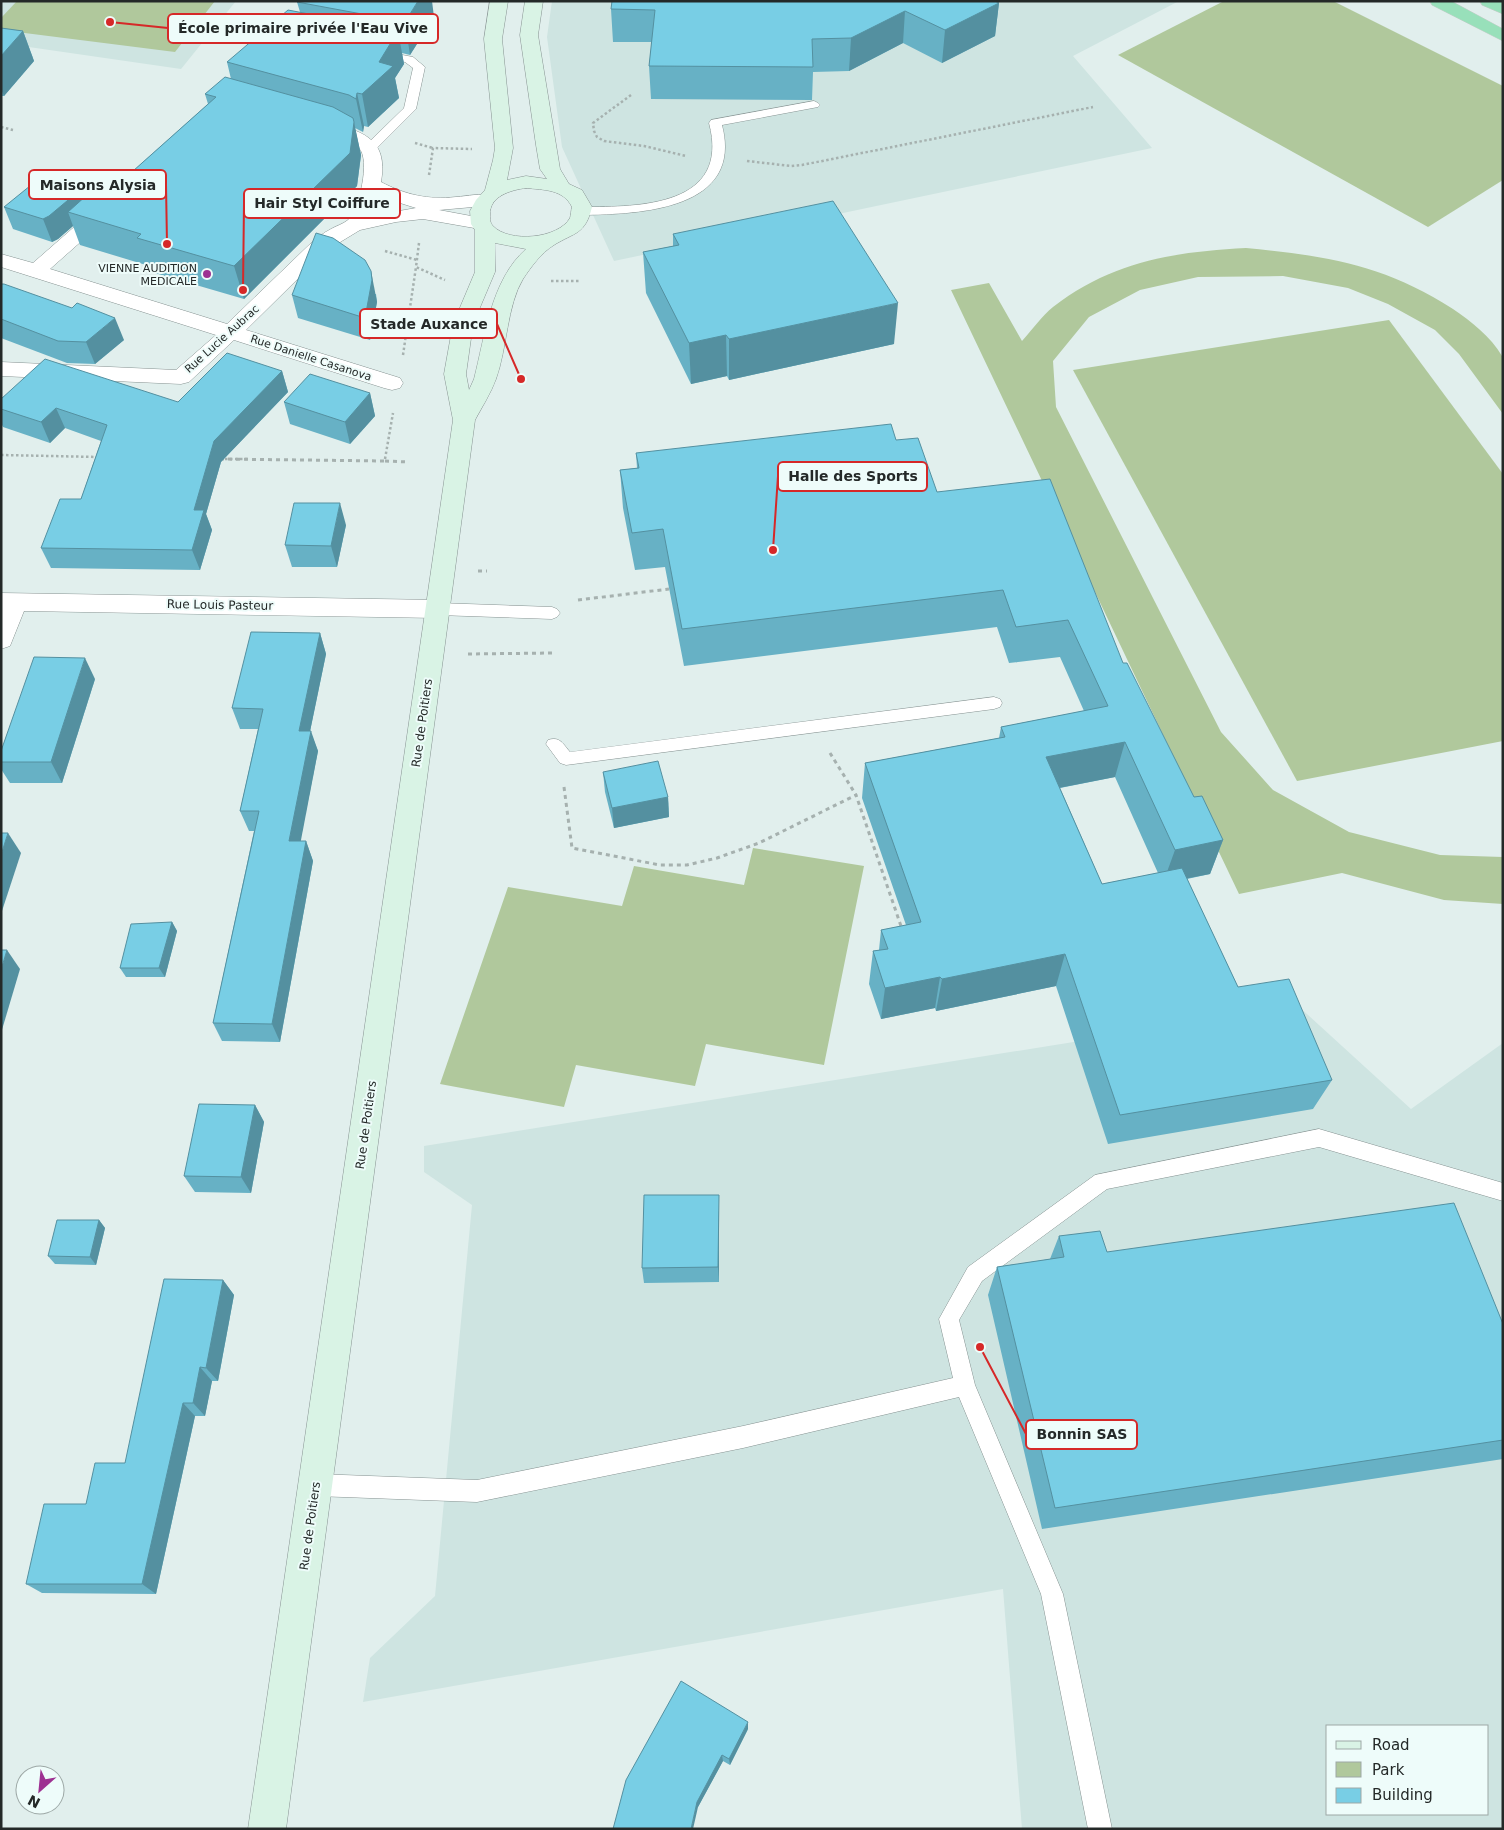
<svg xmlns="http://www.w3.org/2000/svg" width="1504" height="1830" font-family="'DejaVu Sans',sans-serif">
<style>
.built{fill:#cee4e1;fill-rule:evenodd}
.green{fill:#b0c89c}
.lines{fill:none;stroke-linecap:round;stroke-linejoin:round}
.service-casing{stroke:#879392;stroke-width:1}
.minor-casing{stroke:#879392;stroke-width:1}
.secondary-casing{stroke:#879392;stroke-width:1}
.trunk-casing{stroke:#cacccb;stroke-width:1}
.path-far1{stroke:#a6b1af;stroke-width:2.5;stroke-dasharray:2.5 2.5;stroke-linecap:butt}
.path{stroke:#a6b1af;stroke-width:3;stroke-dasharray:4 4;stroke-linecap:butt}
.service{fill:#fff;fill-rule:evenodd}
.minor{fill:#fff;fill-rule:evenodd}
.secondary{fill:#d9f3e5;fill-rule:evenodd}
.trunk{fill:#98e0ba;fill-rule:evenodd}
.wall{fill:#67b1c5;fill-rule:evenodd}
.shaded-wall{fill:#5490a0}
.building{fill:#78cee5;stroke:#5490a0}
.poi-dot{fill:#9d3192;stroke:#eefcfa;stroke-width:2}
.labels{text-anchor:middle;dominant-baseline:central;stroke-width:4;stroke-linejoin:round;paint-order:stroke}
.far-poi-label{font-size:11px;fill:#242928;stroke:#eefcfa;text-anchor:end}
.far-street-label{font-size:11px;fill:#242928;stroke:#eefcfa}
.street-label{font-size:12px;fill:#242928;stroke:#eefcfa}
.leader{fill:none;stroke:#d62828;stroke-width:2}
.callout-dot{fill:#d62828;stroke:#eefcfa;stroke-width:2}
.callout{fill:#eefcfa;stroke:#d62828;stroke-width:2}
.callout-label{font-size:14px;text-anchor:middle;font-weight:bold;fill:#242928}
</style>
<rect width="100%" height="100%" fill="#e1efed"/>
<g class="built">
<path d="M 1,1 L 236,1 L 181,69 L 1,43 Z"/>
<path d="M 552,1 L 1179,1 L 1073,56 L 1152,148 L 614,261 L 562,147 L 547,37 Z"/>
<path d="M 1296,1004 L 1411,1109 L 1503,1043 L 1503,1829 L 1022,1829 L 1003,1589 L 363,1702 L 370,1658 L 435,1596 L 472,1205 L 424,1172 L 424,1146 L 1273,1010 ZM 1328,1726 L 1488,1726 L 1488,1814 L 1328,1814 Z"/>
</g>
<g class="green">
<path d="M 17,1 L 215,1 L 175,52 L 1,30 L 1,18 Z"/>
<path d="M 1224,1 L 1333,1 L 1503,86 L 1503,180 L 1428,227 L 1118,55 Z"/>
<path d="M 1246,248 C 1327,256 1383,264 1453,309 C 1471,321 1491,337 1502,356 C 1504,363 1503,403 1503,414 L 1459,354 L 1435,330 L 1388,304 L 1348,288 L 1283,276 L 1198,277 L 1140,290 L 1089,317 L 1053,361 L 1056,407 L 1221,732 L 1273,790 L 1349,832 L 1440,855 L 1503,857 L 1503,904 L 1444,900 L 1342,873 L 1239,894 L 951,290 L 989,283 L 1022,341 C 1032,330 1042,316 1053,307 C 1113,261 1173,252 1246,248 Z"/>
<path d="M 1389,320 L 1503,474 L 1503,741 L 1297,781 L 1073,370 Z"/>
<path d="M 753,848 L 864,866 L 824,1065 L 706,1044 L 695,1086 L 576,1065 L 564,1107 L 440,1084 L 508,887 L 622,906 L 634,866 L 744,885 Z"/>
</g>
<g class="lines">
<g class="service-casing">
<g id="service">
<path d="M 381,51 L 413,57 L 425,67 L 416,109 L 374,151 L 366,151 L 364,148 L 366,145 L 404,108 L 413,68 L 405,62 L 377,56 L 375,54 Z"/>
<path d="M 814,101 L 818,103 L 820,105 L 818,107 L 722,125 C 744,210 640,214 583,215 L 577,211 L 583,207 C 640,207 731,206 709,123 L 711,120 Z"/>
<path d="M 438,603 L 552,607 L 557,609 L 560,613 L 557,617 L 552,619 L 438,615 L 433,613 L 430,609 L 433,605 Z"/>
<path d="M 994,697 L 1000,699 L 1002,703 L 1000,707 L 994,709 L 566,765 L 560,763 L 546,744 L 548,740 C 560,736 563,744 570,752 Z"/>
<path d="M 1319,1129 L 1503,1183 L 1503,1201 L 1319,1147 L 1107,1189 L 982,1281 L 959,1320 L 975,1385 L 1063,1594 L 1112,1829 L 1088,1829 L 1041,1594 L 959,1397 L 743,1448 L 477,1502 L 316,1496 L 308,1493 L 305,1485 L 308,1477 L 316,1474 L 477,1480 L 743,1426 L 953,1378 L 939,1319 L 968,1267 L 1095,1175 Z"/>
</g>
</g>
<g class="minor-casing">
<g id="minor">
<path d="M 323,121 C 360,131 389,136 381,182 C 406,195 428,200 456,197 C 468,196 480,193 491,196 L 494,200 L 491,204 L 484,206 L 439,210 L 487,219 L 490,223 L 487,227 L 480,229 L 423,219 L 396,222 L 360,230 L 327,250 L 246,330 L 400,378 L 403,383 L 400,388 L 392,390 L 384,388 L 234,340 L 189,382 L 181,384 L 1,376 L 1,362 L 176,370 L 216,335 L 1,267 L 1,254 L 33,263 L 97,207 L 104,205 L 111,207 L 114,211 L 111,215 L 50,269 L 227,324 L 309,245 C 316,239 323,233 331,229 C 336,226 343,224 348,220 C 359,209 371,160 359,148 C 349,137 330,135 316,131 L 314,127 L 316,123 ZM 378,196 L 416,208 L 371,216 Z"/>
<path d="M 1,593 L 438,600 L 447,603 L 450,609 L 447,615 L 438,618 L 24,611 L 10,646 L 1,649 Z"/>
</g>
</g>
<g class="secondary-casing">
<path id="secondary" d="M 490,1 L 508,1 L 502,39 L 513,148 L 507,180 L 526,176 L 547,179 L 540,169 L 536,145 L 520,35 L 525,1 L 543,1 L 538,35 L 560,169 L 569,184 L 582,190 L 592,207 C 585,235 575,232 554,245 C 541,253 531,267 523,279 C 507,305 507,349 496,379 C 491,393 482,407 475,420 L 286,1829 L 248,1829 L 453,420 L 444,374 L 453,324 L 475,272 L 475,230 L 471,224 L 470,211 L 476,200 L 485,190 L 493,160 L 495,148 L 484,39 ZM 526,188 C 544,190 563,189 572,207 C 571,210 571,215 570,218 C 558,239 509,243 493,226 C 490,223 490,219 490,215 C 489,196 511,190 526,188 ZM 495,243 L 526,249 C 491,280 485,336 474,379 L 469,390 L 466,374 L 473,324 L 495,272 Z"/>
</g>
<g class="trunk-casing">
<g id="trunk">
<path d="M 1430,1 L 1451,1 L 1503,29 L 1503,41 L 1432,5 Z"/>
<path d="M 1480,1 L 1503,2 L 1503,14 L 1482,5 Z"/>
</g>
</g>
<g class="path-far1">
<path d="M 631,95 L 593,123 L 594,131 L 597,137 L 604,141 L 644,146 L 686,156"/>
<path d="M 1,127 L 13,130"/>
<path d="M 415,143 L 433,148"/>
<path d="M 747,161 L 791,166 L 802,165 L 1093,107"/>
<path d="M 429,175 L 433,148 L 472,149"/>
<path d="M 419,243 L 416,267 L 445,280"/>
<path d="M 385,251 L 417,260"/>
<path d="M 551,281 L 580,281"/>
<path d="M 403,355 L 416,267"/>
<path d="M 1,455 L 99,457"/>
<path d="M 220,459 L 248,459"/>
<path d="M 385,459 L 393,413"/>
</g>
<g class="path">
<path d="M 220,459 L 385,461 L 385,458"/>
<path d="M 385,461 L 409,462"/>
<path d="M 478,571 L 487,571"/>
<path d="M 578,600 L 669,589"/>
<path d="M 468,654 L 552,653"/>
<path d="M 830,753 L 856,795"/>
<path d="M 564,787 L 572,848 L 660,865 L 687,865 L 717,858 L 759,843 L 856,795 L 902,929"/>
</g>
<use href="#service" class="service"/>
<use href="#minor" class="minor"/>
<use href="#secondary" class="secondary"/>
<use href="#trunk" class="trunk"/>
</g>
<g class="wall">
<path d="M 297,2 L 434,17 L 410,55 L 402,53 L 404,64 L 395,78 L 399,98 L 368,127 L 364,126 L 363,132 L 355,128 L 361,155 L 357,186 L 244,299 L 148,271 L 146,265 L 80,245 L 73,226 L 58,239 L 52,242 L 13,229 L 4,207 L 83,198 L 109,190 L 133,171 L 208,104 L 205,94 L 231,79 L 227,62 L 300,12 Z"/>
<path d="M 999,3 L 995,36 L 942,63 L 903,43 L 849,71 L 813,72 L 812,100 L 651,99 L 649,66 L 652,42 L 613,42 L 611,9 Z"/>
<path d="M 1,28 L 23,31 L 34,61 L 4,96 L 1,96 Z"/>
<path d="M 673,234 L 894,344 L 729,380 L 727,376 L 691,384 L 646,293 L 643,252 L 673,246 Z"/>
<path d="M 1,284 L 124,340 L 95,364 L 67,363 L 1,338 Z"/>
<path d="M 376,294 L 377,302 L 370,340 L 298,318 L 292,295 Z"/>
<path d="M 282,371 L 288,392 L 221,462 L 206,514 L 212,530 L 200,570 L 51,568 L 41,548 L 81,499 L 101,441 L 65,428 L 50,443 L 3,427 L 1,423 L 1,399 L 178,402 Z"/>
<path d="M 370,393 L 375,416 L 350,444 L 290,424 L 284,402 Z"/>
<path d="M 896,440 L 937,492 L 1123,663 L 1194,797 L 1223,840 L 1210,874 L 1187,879 L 1238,987 L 1332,1080 L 1313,1109 L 1108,1144 L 1056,986 L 936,1011 L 935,1008 L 881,1019 L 869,984 L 873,951 L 879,950 L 881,930 L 906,925 L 862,798 L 865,763 L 999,738 L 1001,727 L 1084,711 L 1060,657 L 1009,663 L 997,627 L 684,666 L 665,567 L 635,570 L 623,508 L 620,470 L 637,468 L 636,453 ZM 1115,777 L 1158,873 L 1102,884 L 1060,788 Z"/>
<path d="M 346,525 L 337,567 L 292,567 L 285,545 Z"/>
<path d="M 320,633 L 326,654 L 310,731 L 318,751 L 300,841 L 306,841 L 313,861 L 280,1042 L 222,1041 L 213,1023 L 254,831 L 249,831 L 240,811 L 258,729 L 240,729 L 232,708 Z"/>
<path d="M 95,679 L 62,783 L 10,783 L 1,769 L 1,751 Z"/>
<path d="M 603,772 L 668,797 L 669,817 L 614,828 L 605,792 Z"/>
<path d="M 172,922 L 177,931 L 165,977 L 126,977 L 120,968 Z"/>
<path d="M 255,1105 L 264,1122 L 251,1193 L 195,1192 L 184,1176 Z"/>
<path d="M 719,1211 L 719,1282 L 644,1283 L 642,1268 Z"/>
<path d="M 99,1220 L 105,1228 L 96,1265 L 55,1264 L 48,1256 Z"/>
<path d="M 1059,1236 L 1107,1252 L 1503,1324 L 1503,1459 L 1042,1529 L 988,1295 L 997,1267 L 1050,1259 Z"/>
<path d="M 223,1280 L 234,1295 L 218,1381 L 212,1381 L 205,1416 L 195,1416 L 156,1594 L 42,1593 L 26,1584 L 86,1504 L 125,1463 Z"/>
<path d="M 748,1729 L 730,1765 L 723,1761 L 698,1807 L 613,1829 Z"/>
</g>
<g class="shaded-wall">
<path d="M 418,1 L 432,1 L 434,17 L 410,55 L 405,22 Z"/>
<path d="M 999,3 L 995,36 L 942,63 L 945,30 Z"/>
<path d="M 905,11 L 903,43 L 849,71 L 851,38 Z"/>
<path d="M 23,31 L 34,61 L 4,96 L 1,89 L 1,56 Z"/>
<path d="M 398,31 L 404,64 L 395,78 L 399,98 L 368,127 L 362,94 L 379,62 Z"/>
<path d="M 357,93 L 364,126 L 363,132 L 356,99 Z"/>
<path d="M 354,122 L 361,155 L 357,186 L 244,299 L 234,266 Z"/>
<path d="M 80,190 L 88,212 L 68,212 L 73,226 L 58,239 L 52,242 L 43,219 Z"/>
<path d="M 371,271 L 377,302 L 370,340 L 365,318 Z"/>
<path d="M 898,303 L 894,344 L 729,380 L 729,339 Z"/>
<path d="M 115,318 L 124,340 L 95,364 L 86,342 Z"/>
<path d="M 726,335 L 727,376 L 691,384 L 689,343 Z"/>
<path d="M 282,371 L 288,392 L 221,462 L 206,514 L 212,530 L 200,570 L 192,550 L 194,510 L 214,441 Z"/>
<path d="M 370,393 L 375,416 L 350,444 L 345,422 Z"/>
<path d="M 56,408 L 65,428 L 50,443 L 41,422 Z"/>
<path d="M 340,503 L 346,525 L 337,567 L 331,546 Z"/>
<path d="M 320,633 L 326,654 L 306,751 L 299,731 Z"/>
<path d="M 85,658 L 95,679 L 62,783 L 51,762 Z"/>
<path d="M 311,731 L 318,751 L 297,861 L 289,841 Z"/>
<path d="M 1125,742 L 1115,777 L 1038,792 L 1046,757 Z"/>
<path d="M 668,797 L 669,817 L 614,828 L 612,808 Z"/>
<path d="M 8,833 L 21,853 L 1,914 L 1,855 Z"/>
<path d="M 1223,840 L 1210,874 L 1163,883 L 1175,850 Z"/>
<path d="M 306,841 L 313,861 L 280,1042 L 272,1024 Z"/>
<path d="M 172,922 L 177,931 L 165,977 L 159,968 Z"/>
<path d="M 7,950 L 20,969 L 1,1033 L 1,970 Z"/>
<path d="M 1065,954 L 1056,986 L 936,1011 L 942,979 Z"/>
<path d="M 940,977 L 935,1008 L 881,1019 L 885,988 Z"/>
<path d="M 255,1105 L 264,1122 L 251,1193 L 241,1177 Z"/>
<path d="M 719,1195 L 719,1282 L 718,1267 Z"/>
<path d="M 99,1220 L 105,1228 L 96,1265 L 90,1257 Z"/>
<path d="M 223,1280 L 234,1295 L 218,1381 L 206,1368 Z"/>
<path d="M 200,1367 L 212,1381 L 205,1416 L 193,1403 Z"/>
<path d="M 183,1403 L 195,1416 L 156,1594 L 142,1584 Z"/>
<path d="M 748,1722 L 748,1729 L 730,1765 L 729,1759 Z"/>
<path d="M 722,1755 L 723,1761 L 698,1807 L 693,1829 L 691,1829 L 697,1802 Z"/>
</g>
<g class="building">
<path d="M 299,1 L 418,1 L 405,22 L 297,2 Z"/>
<path d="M 612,1 L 995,1 L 999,3 L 945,30 L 905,11 L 851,38 L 812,39 L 813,67 L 649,66 L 655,10 L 611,9 Z"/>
<path d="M 288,10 L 398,31 L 379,62 L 393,66 L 362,94 L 357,93 L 356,99 L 349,95 L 227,62 Z"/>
<path d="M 1,28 L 23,31 L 1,56 Z"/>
<path d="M 225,77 L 333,107 L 353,118 L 354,122 L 350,153 L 234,266 L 137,238 L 141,234 L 68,212 L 97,186 L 109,190 L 133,171 L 216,97 L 205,94 Z"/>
<path d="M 41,177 L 80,190 L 49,216 L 43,219 L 4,207 Z"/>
<path d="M 833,201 L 898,303 L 729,339 L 726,335 L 689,343 L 643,252 L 679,245 L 673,234 Z"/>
<path d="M 316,233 L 333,238 L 365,260 L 371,271 L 372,280 L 365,318 L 292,295 Z"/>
<path d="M 1,284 L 4,284 L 72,308 L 77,303 L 115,318 L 86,342 L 58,341 L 1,319 Z"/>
<path d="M 227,353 L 282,371 L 214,441 L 194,510 L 204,510 L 192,550 L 41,548 L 60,499 L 81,499 L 107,425 L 56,408 L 41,422 L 1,409 L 1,399 L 45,359 L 178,402 Z"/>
<path d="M 310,374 L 370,393 L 345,422 L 284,402 Z"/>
<path d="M 891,424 L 896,440 L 918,438 L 937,492 L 1050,479 L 1123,663 L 1127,663 L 1194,797 L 1202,796 L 1223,840 L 1175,850 L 1125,742 L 1046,757 L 1102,884 L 1182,868 L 1238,987 L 1289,979 L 1332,1080 L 1120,1115 L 1065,954 L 942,979 L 940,977 L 885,988 L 873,951 L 888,949 L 881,930 L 921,922 L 865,763 L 1005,737 L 1001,727 L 1108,706 L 1068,620 L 1016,627 L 1003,590 L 682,629 L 663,529 L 632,533 L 620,470 L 639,468 L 636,453 Z"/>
<path d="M 294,503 L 340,503 L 331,546 L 285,545 Z"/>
<path d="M 251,632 L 320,633 L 299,731 L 311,731 L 289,841 L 306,841 L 272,1024 L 213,1023 L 259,811 L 240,811 L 263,709 L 232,708 Z"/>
<path d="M 34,657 L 85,658 L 51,762 L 1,762 L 1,751 Z"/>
<path d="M 658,761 L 668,797 L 612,808 L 603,772 Z"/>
<path d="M 1,833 L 8,833 L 1,855 Z"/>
<path d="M 172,922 L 159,968 L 120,968 L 131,924 Z"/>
<path d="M 1,950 L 7,950 L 1,970 Z"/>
<path d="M 199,1104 L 255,1105 L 241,1177 L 184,1176 Z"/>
<path d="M 644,1195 L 719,1195 L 718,1267 L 642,1268 Z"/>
<path d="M 1454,1203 L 1503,1324 L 1503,1440 L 1055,1508 L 997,1267 L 1064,1257 L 1059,1236 L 1100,1231 L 1107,1252 Z"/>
<path d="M 57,1220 L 99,1220 L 90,1257 L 48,1256 Z"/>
<path d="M 164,1279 L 223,1280 L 206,1368 L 200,1367 L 193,1403 L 183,1403 L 142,1584 L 26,1584 L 44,1504 L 86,1504 L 95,1463 L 125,1463 Z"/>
<path d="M 681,1681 L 748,1722 L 729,1759 L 722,1755 L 697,1802 L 691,1829 L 613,1829 L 626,1780 Z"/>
</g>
<circle class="poi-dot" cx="207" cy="274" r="5"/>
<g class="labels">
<g class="far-poi-label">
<text x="197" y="268">VIENNE AUDITION<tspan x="197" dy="13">MEDICALE</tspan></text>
</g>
<g class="far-street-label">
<text transform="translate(222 339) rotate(-42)">Rue Lucie Aubrac</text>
<text transform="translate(311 358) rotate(18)">Rue Danielle Casanova</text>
</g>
<g class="street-label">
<text transform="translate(220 605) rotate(1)">Rue Louis Pasteur</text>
<text transform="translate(422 723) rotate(-82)">Rue de Poitiers</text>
<text transform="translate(366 1125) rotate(-82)">Rue de Poitiers</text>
<text transform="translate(310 1526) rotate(-82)">Rue de Poitiers</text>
</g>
</g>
<path class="leader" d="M110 22L168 28M167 244L166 185M243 290L244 203M521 379L497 324M773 550L778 476M980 1347L1026 1434"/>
<g class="callout-dot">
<circle cx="110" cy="22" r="5"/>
<circle cx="167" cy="244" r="5"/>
<circle cx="243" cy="290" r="5"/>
<circle cx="521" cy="379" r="5"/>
<circle cx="773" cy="550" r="5"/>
<circle cx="980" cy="1347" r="5"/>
</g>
<g class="callout">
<rect x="168" y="14" width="270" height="29" rx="5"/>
<rect x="29" y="170" width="137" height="29" rx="5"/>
<rect x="244" y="189" width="156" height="29" rx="5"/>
<rect x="360" y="309" width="137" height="29" rx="5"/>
<rect x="778" y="462" width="149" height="29" rx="5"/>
<rect x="1026" y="1420" width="111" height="29" rx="5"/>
</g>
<g class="callout-label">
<text x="303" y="33">École primaire privée l'Eau Vive</text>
<text x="98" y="190">Maisons Alysia</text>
<text x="322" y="208">Hair Styl Coiffure</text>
<text x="429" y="329">Stade Auxance</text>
<text x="853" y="481">Halle des Sports</text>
<text x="1082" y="1439">Bonnin SAS</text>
</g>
<rect width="1504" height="1830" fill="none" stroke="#242928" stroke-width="5"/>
<rect x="1326" y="1725" width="162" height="90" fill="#eefcfa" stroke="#9da8a6"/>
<rect x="1336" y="1741" width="25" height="8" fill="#d9f3e5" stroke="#9da8a6"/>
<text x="1372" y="1750" font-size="15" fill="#242928">Road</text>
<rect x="1336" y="1762" width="25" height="15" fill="#b0c89c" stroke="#9da8a6"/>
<text x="1372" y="1775" font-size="15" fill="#242928">Park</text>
<rect x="1336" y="1788" width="25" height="15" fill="#78cee5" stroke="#9da8a6"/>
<text x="1372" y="1800" font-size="15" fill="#242928">Building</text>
<g transform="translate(40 1790) rotate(207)"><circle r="24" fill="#eefcfa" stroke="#9da8a6"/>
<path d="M0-4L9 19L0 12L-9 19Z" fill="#9d3192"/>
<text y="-8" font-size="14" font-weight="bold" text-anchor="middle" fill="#242928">N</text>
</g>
</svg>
